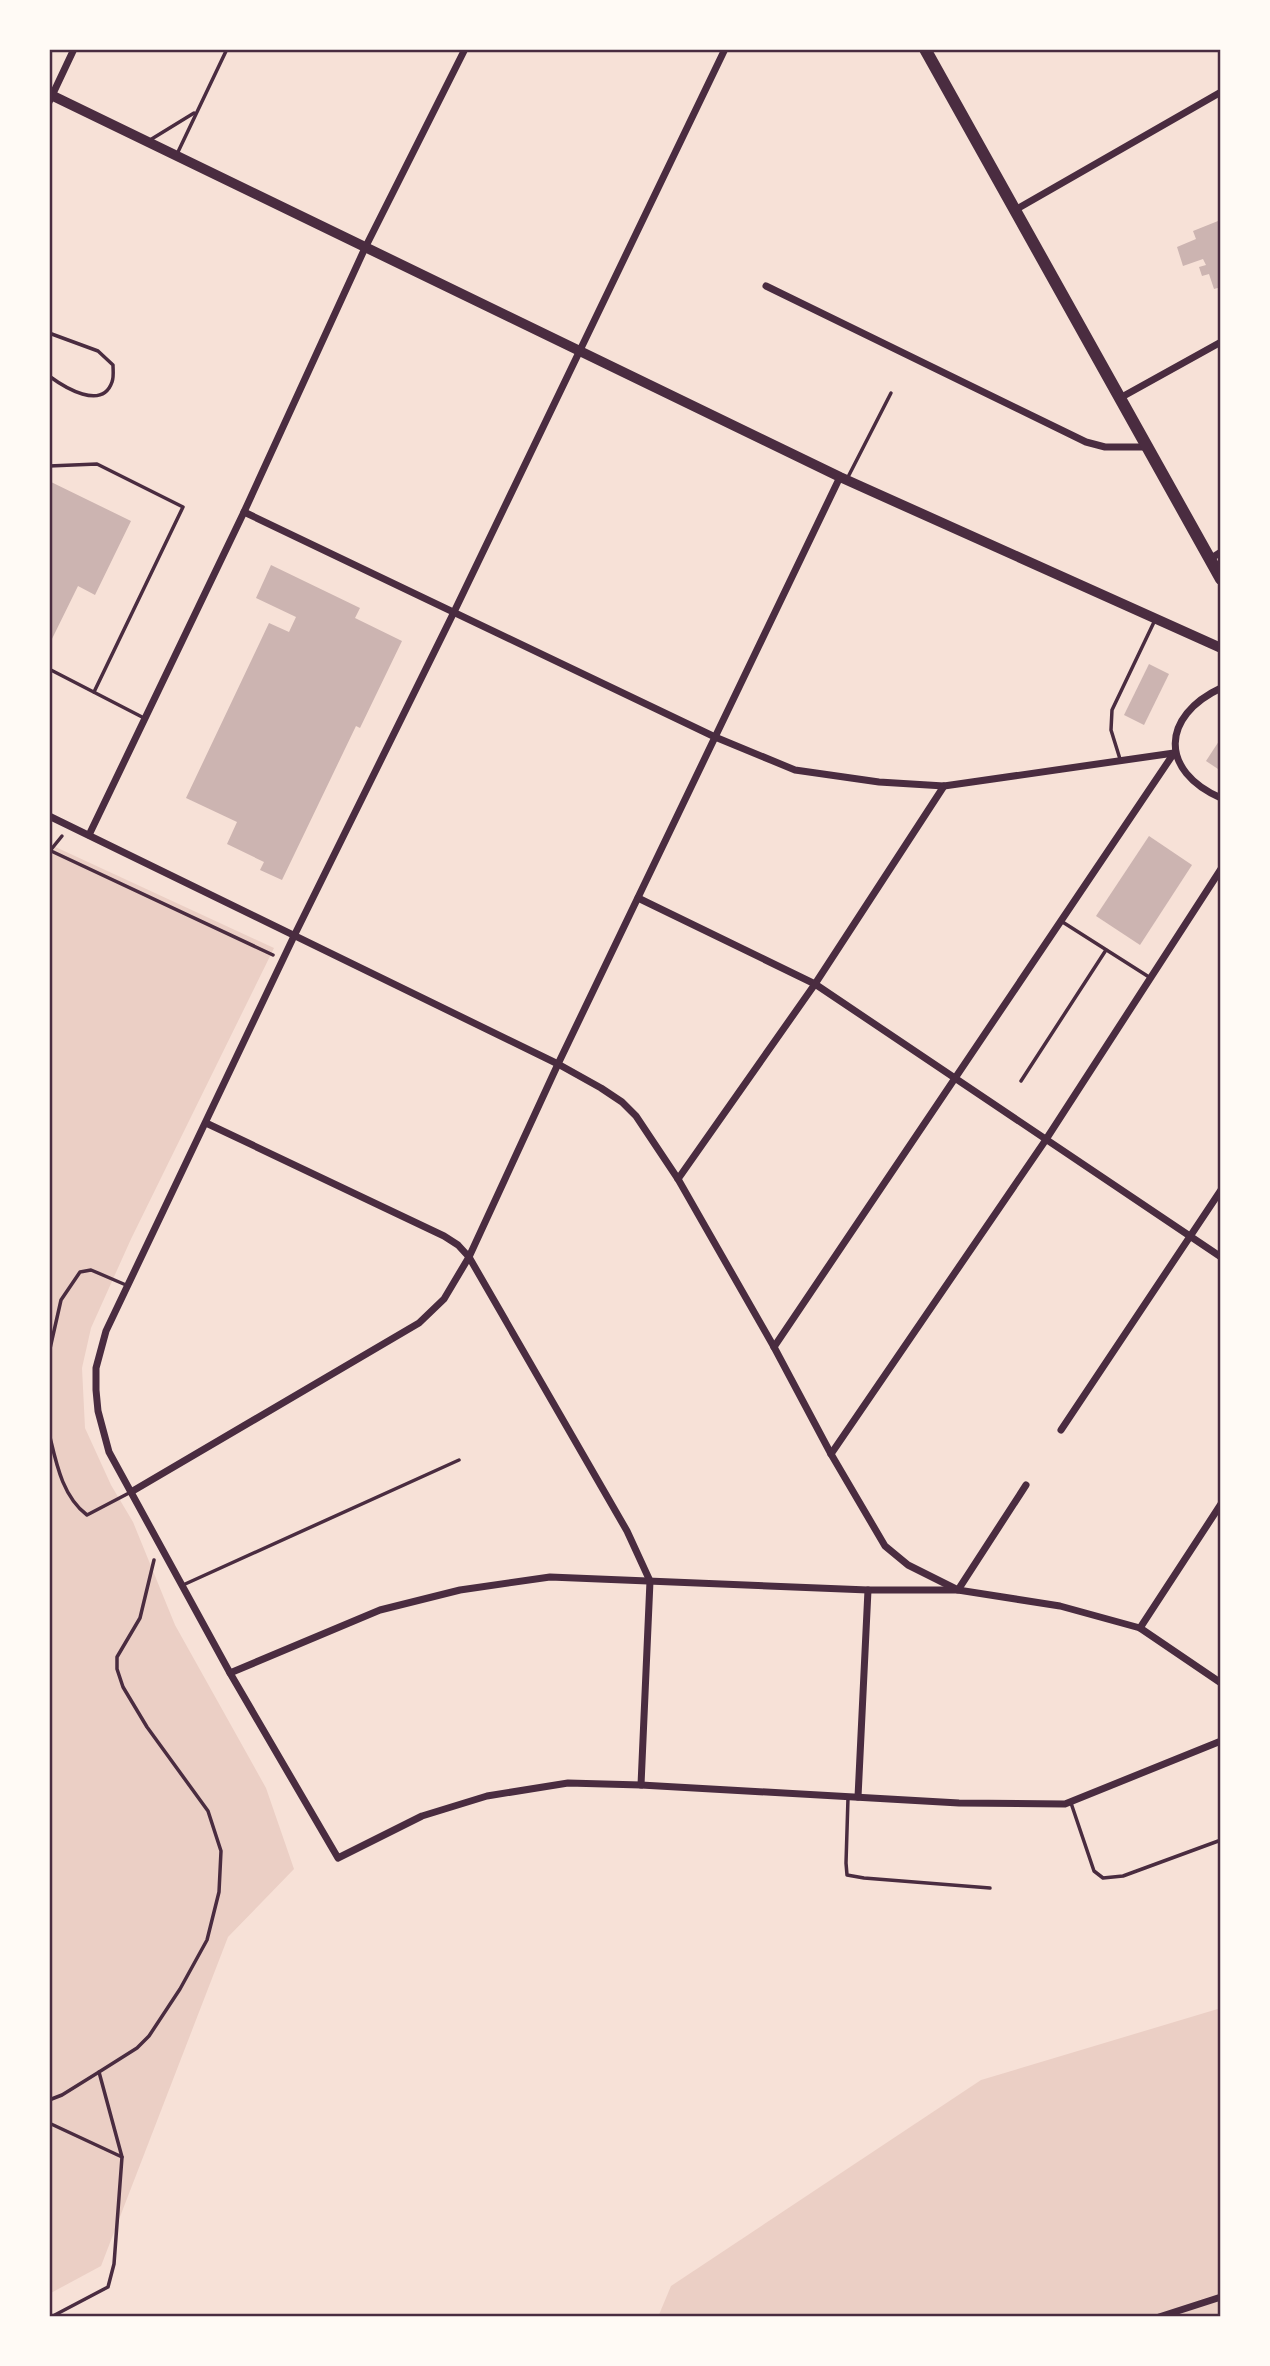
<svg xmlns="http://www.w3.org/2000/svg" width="1270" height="2366" font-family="'Nunito Sans',sans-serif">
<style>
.green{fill:#ebcfc5}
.building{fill:#ccb4b1}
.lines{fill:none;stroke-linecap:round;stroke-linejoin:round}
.path{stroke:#4a2c40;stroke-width:3.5}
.service{stroke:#4a2c40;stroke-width:3.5}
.minor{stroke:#4a2c40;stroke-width:7}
.tertiary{stroke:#4a2c40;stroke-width:10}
.primary{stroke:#4a2c40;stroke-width:12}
.neatline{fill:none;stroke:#4a2c40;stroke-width:2.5}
</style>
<rect width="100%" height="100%" fill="#f7e1d7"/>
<g class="green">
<path d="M 49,844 L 274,948 L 131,1239 L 91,1328 L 82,1368 L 85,1428 L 111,1485 L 133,1522 L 175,1625 L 266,1788 L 294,1869 L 228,1937 L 101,2266 L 49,2294 Z"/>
<path d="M 1221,2008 L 1221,2317 L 658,2317 L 671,2286 L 981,2080 Z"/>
</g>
<g class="building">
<path d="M 1218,221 L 1221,229 L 1221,287 L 1214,289 L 1209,274 L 1202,276 L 1199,267 L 1206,265 L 1203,259 L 1183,266 L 1177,247 L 1196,239 L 1193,231 Z"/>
<path d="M 49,481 L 131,521 L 95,595 L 78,586 L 49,645 Z"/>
<path d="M 271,565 L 360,608 L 355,618 L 402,641 L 360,728 L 356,726 L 282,880 L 260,870 L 264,862 L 227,844 L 237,822 L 186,798 L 269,623 L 289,632 L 296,617 L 256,598 Z"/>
<path d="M 1149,664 L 1169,674 L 1144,725 L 1124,715 Z"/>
<path d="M 1221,738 L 1221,771 L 1206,761 Z"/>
<path d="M 1149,836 L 1192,865 L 1140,945 L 1096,916 Z"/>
</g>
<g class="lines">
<g class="path">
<path d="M 49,850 L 273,955"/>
<path d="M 49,852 L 62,836"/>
<path d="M 49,2100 L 62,2095 L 99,2072"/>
<path d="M 49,2123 L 122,2157"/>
<path d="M 51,2317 L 108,2287 L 114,2264 L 122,2157 L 99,2072 L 137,2048 L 149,2036 L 180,1989 L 207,1940 L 219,1892 L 221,1851 L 208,1811 L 147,1727 L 123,1687 L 117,1669 L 117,1657 L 140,1618 L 154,1560"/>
</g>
<g class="service">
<path d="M 150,140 L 194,113"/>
<path d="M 177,154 L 227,49"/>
<path d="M 49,333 L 98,351 L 113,365 C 113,370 114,377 112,382 C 102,411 64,387 49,376"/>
<path d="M 49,466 L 97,464 L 183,507 L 94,692"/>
<path d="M 848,477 L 891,393"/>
<path d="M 49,669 L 144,718"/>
<path d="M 1120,759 L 1111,730 L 1112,710 L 1155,620"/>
<path d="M 1061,921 L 1149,977"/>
<path d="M 1021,1081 L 1106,950"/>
<path d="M 49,1353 L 61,1300 L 80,1272 L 91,1270 L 126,1285"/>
<path d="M 49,1433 C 56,1462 62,1496 87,1515 L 129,1493"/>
<path d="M 183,1585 L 459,1460"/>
<path d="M 848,1798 L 846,1863 L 847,1875 L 864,1878 L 990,1888"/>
<path d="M 1071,1803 L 1094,1871 L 1103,1878 L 1123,1876 L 1221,1840"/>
</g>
<g class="minor">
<path d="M 725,49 L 454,612 L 295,934 L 106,1331 L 96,1368 L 96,1390 L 98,1411 L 109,1452 L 230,1673 L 338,1858 L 422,1816 L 487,1796 L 568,1783 L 641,1785 L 959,1803 L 1065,1804 L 1221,1741"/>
<path d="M 49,102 L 74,49"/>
<path d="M 1015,210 L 1221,92"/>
<path d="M 766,286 L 1086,442 L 1105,447 L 1147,447"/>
<path d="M 1120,398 L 1221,342"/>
<path d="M 244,512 L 715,737 L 795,770 L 879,782 L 944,786 L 1174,753"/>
<path d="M 1210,559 L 1221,552"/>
<path d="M 1221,688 C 1161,716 1159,771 1221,798"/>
<path d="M 49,816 L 558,1064 L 601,1088 L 622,1102 L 636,1116 L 678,1179 L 774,1347 L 831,1454 L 885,1546 L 908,1565 L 958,1590 L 1060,1606 L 1140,1628 L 1221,1683"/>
<path d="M 89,835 L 244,512 L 365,248 L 465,49"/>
<path d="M 638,898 L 815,984 L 1221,1257"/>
<path d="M 206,1123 L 444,1236 L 458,1245 L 469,1257 L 627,1531 L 650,1581 L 641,1785"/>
<path d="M 678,1179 L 815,984 L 944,786"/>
<path d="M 774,1347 L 1174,753"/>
<path d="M 1061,1430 L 1221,1190"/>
<path d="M 831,1454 L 1045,1141 L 1221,869"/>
<path d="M 131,1492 L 419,1323 L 444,1299 L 469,1257 L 558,1064 L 840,477"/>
<path d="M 1140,1628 L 1221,1504"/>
<path d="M 230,1673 L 380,1610 L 460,1590 L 550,1577 L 868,1590 L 958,1590 L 1026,1485"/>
<path d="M 858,1797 L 868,1590"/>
<path d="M 1159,2317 L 1221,2297"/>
</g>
<path class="tertiary" d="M 49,94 L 840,477 L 1221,648"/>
<path class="primary" d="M 925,49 L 1221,579"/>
</g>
<rect width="1270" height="2366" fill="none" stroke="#fffaf5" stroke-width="102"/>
<rect x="51" y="51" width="1168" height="2264" class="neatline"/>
</svg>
